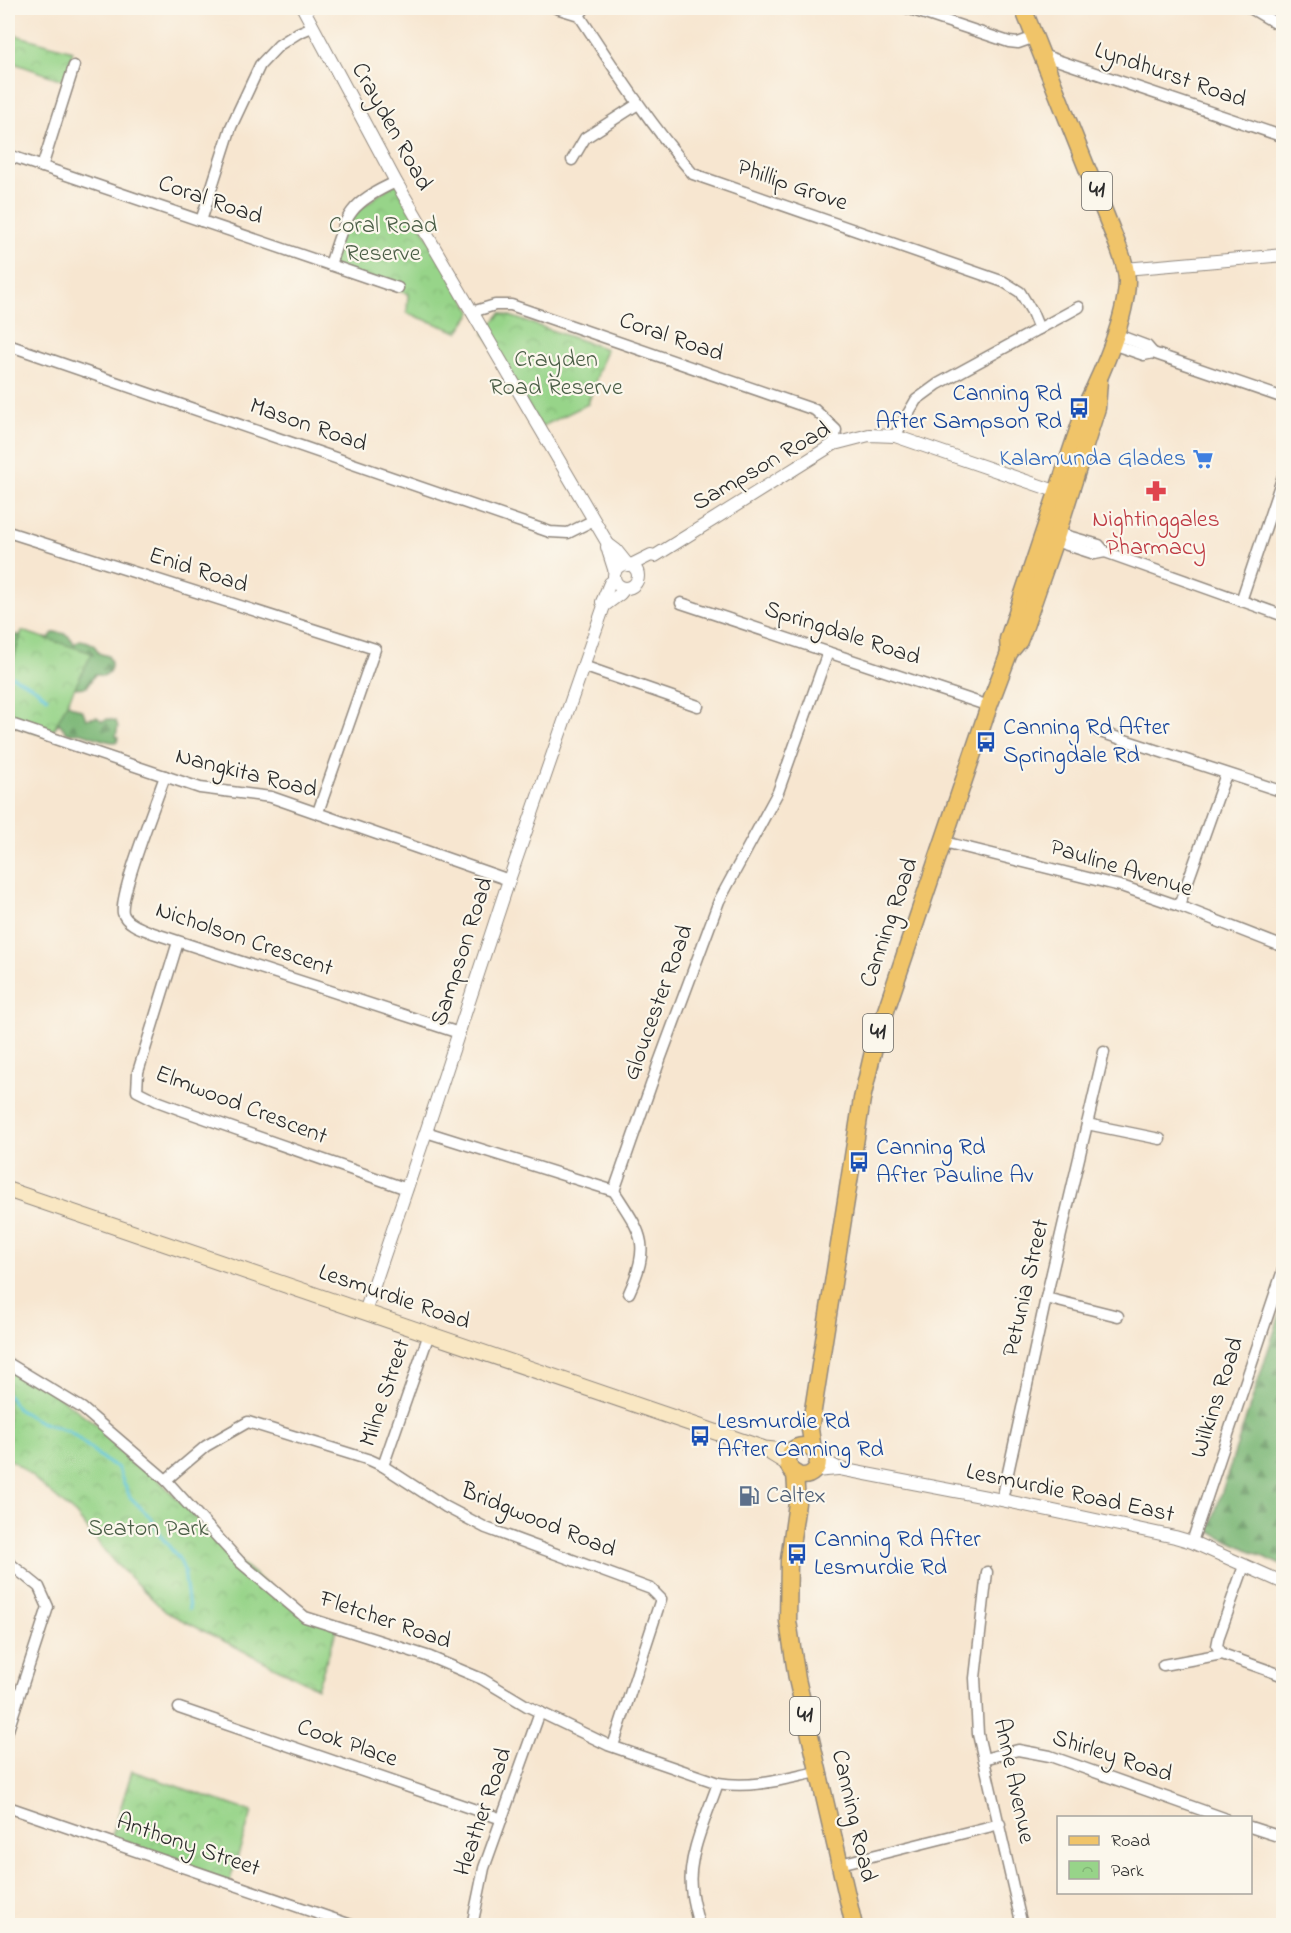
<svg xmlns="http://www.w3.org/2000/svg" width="1291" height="1933" font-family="'Indie Flower',sans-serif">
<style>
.forest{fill:url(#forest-firs);stroke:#527050;stroke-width:1.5}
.park{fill:url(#park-crowns);stroke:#61805a;stroke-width:1.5}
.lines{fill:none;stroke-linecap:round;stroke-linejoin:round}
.stream{stroke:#5dc5da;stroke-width:3}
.minor-casing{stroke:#91887e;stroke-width:13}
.tertiary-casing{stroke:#91887e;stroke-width:14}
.secondary-casing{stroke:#91887e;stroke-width:17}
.primary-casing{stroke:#91887e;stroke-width:19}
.minor{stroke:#fff;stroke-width:10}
.tertiary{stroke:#fff;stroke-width:12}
.secondary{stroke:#f9e7c3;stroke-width:15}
.primary{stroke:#f0c469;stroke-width:16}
.labels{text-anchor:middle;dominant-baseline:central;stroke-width:4.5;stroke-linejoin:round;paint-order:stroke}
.shield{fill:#fbf7ec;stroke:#696865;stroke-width:1.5}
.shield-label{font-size:22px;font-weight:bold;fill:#2b2b2b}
.street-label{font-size:24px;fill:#2b2b2b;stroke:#fbf7ec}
.park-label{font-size:24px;fill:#4b5e47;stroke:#fbf7ec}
.transit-label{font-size:24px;fill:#164399;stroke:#fbf7ec;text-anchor:start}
.shop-label{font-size:24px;fill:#366cbe;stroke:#fbf7ec;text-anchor:end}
.health-label{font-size:24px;fill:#be3a42;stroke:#fbf7ec}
.service-label{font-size:24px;fill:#4e5e75;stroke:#fbf7ec;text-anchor:start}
</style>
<defs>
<pattern id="forest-firs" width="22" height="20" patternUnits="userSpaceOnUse" patternTransform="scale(1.5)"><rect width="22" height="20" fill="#79b675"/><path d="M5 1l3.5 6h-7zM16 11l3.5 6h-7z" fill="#639460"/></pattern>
<pattern id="park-crowns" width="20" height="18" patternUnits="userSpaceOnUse" patternTransform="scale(1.5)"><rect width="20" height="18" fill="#97d489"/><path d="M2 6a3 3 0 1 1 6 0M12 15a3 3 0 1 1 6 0" fill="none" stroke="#82b676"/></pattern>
</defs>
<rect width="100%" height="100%" fill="#fbf7ec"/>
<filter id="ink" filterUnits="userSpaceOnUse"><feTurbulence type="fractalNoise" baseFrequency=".0167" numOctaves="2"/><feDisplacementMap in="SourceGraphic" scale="12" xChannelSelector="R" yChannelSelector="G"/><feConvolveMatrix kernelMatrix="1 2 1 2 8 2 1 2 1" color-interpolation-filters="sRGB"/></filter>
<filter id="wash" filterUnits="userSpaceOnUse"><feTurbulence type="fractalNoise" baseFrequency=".008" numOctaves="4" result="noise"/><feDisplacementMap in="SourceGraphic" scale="24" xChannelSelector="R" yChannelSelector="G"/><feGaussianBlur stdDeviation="1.35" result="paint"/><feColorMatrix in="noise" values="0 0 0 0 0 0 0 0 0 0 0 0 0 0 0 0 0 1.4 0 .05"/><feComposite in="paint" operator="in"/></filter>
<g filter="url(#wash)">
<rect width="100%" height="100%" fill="#f7e6d0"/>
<g class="forest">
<path d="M 53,633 C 62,631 71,635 74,644 L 80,640 C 88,641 96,644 98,653 L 108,656 C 113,664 112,672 103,676 L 95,674 L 87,687 L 73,688 L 67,698 L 68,704 L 83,711 L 86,719 L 97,717 L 102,721 L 108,719 L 116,721 L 118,727 L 116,736 L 118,738 L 117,742 C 105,743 94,736 82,733 C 77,732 73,734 67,733 L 59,723 L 49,734 L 8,680 L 8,636 C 24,632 33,640 49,638 Z"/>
<path d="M 1283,1305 L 1283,1566 L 1209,1531 Z"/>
</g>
<g class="park">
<path d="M 8,33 L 73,51 L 65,81 L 8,61 Z"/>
<path d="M 396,182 L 472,312 L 458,332 L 407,313 L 408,294 L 330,265 L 345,220 Z"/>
<path d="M 501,313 L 606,349 L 588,404 L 541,427 L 484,333 Z"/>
<path d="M 22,631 L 92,653 L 50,737 L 8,723 L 8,679 Z"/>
<path d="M 8,1363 L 33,1378 L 123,1444 L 240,1562 L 305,1617 L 338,1627 L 317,1688 L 166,1612 L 113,1561 L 76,1515 L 21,1467 L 8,1458 Z"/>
<path d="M 132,1771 L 252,1812 L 229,1883 L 110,1842 Z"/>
</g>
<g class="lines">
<g class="stream">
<path d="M 8,674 L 35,688 L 47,698"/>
<path d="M 8,1395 L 17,1409 L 40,1422 L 69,1431 L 108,1463 L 117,1467 L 130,1497 L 151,1518 L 160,1535 L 179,1559 L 184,1570 L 189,1609"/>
</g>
</g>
</g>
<g filter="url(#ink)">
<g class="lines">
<g class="minor-casing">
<g id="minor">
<path d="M 556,8 L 579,15 L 585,8"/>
<path d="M 907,8 L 1009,42 L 1018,43 L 1035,37"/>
<path d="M 1250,8 L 1284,28"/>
<path d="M 579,15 C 615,70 650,124 693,174 L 1004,282 L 1020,292 L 1032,312 L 1039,329"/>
<path d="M 1042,55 L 1284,137"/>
<path d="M 8,155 L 398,288"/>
<path d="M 572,160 L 585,138 L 638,104"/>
<path d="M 42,167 L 74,66"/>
<path d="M 201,221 L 231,127 L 260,65 L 279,45 L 298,33 L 312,27"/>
<path d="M 330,265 C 346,216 347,204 396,182"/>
<path d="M 472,312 L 495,305 L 511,305 L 815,410 L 836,430 L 834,444"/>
<path d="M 1115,334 L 1147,346 L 1153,353"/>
<path d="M 1112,344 L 1144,355 L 1153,353 L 1284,398"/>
<path d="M 8,345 L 550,532 L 568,533 L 594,520"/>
<path d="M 895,436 L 916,400 L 938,384 L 1079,307"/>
<path d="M 8,532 L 375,649 L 318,812"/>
<path d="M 1054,532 L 1099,545 L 1105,552 L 1284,616"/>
<path d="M 1051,538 L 1055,541 L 1095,554 L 1105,552"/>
<path d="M 1241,601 L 1284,473"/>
<path d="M 681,603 L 989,706"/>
<path d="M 583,666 L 698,706"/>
<path d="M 8,723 L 200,788 L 271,797 L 509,880"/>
<path d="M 1097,731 L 1284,792"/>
<path d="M 165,776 C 157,800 119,894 123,913 C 126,924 143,929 153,933 L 459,1033"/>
<path d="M 944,842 L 1124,887 L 1179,906 L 1284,947"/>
<path d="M 1179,906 L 1226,774"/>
<path d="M 178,942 L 138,1072 L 137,1091 L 157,1101 L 184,1111 L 407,1189"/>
<path d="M 1087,1124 L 1160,1139"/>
<path d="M 426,1132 L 614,1191 L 658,1065 L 719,901 L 778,792 L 828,652"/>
<path d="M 614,1191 C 641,1233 652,1243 629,1293"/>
<path d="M 1046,1298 L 1118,1316"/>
<path d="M 8,1363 L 82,1408 L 166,1480 L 240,1562 L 305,1617 L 430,1657 L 482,1679 L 527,1706 L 608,1745 L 718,1783 C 752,1789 784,1779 817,1772"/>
<path d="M 383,1466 L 429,1334"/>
<path d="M 166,1480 L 206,1446 L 248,1422 L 370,1460 L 383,1466 L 446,1507 L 486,1528 L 651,1589 L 661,1599 L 613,1746"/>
<path d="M 1002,1500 L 1046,1298 L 1104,1052"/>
<path d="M 1192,1542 L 1284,1267"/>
<path d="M 8,1562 L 39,1587 L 48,1607 L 8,1730"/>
<path d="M 987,1572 L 975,1678 L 978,1734 L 1022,1926"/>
<path d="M 1222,1654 L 1284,1676"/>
<path d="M 1163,1665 L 1222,1654 L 1217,1646 L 1219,1636 L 1244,1566"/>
<path d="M 179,1708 L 502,1819"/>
<path d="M 984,1759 L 1018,1750 L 1050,1756 L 1224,1818"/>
<path d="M 8,1807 L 354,1926"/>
<path d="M 1250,1827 L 1284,1838"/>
<path d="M 840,1864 L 1000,1824"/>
<path d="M 472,1926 L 484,1868 L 540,1712"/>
<path d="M 699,1926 C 696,1913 692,1901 691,1888 C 687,1856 708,1813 718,1783"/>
</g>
</g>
<g class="tertiary-casing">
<g id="tertiary">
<path d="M 303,8 L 396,182 L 608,544 L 616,550 L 628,565"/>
<path d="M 1125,269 L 1284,255"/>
<path d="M 608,544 L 607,547 L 615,572"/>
<circle cx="626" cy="576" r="12"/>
<path d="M 631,565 L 651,555 L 655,556 L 834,444 L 869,435 L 895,436 L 1064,494"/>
<path d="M 604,606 L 620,594 L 625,588"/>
<path d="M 365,1312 L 426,1132 L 509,880 L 604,606 L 602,602 L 610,583 L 614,580"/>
<path d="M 817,1457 L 840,1469 L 1002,1500 L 1175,1537 L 1192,1542 L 1284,1583"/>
<path d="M 815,1471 L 838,1469"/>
</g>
</g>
<g class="secondary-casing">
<g id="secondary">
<path d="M 8,1190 L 765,1449 L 792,1452"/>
<path d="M 768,1451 L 789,1464"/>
</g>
</g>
<g class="primary-casing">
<g id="primary">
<path d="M 1009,653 L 1008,639 L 1087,403 C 1103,371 1126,318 1127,282 C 1127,268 1121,254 1116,241 L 1023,8"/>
<circle cx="803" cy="1461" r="15"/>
<path d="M 813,1450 L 810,1429 L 862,1099 L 875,1043 L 989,706 L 1009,653 L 1019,641 L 1025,626 L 1058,531 L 1097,408 L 1099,380"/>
<path d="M 795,1473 L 797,1503 L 789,1560 L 788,1621 L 797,1679 L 854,1926"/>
</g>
</g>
<use href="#minor" class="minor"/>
<use href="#tertiary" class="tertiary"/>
<use href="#secondary" class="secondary"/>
<use href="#primary" class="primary"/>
</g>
</g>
<defs>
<g id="bus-bare" transform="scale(1.62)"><path d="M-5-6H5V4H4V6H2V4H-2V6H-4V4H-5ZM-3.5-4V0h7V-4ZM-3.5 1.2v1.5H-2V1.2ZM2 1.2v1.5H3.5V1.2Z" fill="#1a4fb4" stroke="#fbf7ec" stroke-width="2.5" paint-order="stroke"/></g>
<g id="supermarket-bare" transform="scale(1.62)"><path d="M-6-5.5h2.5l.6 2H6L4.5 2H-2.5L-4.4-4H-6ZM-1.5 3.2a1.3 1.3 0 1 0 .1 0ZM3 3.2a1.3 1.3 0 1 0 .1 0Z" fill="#3f7fe0" stroke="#fbf7ec" stroke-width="2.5" paint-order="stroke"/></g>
<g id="pharmacy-bare" transform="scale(1.62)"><path d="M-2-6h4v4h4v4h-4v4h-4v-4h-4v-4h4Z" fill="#e0444e" stroke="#fbf7ec" stroke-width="2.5" paint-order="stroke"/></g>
<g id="fuel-bare" transform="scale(1.62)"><path d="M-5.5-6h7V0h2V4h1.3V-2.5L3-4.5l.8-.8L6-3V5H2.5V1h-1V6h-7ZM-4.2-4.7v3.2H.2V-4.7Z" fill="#5c6f8a" stroke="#fbf7ec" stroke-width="2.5" paint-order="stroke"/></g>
</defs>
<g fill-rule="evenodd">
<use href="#bus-bare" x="1079" y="408"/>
<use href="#supermarket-bare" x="1203" y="459"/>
<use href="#pharmacy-bare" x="1156" y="491"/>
<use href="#bus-bare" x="986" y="742"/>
<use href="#bus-bare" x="859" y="1162"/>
<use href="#bus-bare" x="700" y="1436"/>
<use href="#fuel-bare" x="749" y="1496"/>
<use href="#bus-bare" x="797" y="1554"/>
</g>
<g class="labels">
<g class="shield">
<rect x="1082" y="172" width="30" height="38" rx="4.5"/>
<rect x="863" y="1014" width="30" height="38" rx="4.5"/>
<rect x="790" y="1697" width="30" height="38" rx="4.5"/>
</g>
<g class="shield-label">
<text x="1097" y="191">41</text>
<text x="878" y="1033">41</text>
<text x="805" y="1716">41</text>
</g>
<g class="street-label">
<text transform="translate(1170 76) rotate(19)">Lyndhurst Road</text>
<text transform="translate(391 127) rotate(61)">Crayden Road</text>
<text transform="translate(792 186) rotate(19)">Phillip Grove</text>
<text transform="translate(210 201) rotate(19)">Coral Road</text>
<text transform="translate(671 338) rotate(19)">Coral Road</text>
<text transform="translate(308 426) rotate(19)">Mason Road</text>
<text transform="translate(762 467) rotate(-30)">Sampson Road</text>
<text transform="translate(198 571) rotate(18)">Enid Road</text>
<text transform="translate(842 634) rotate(18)">Springdale Road</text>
<text transform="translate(246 774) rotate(14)">Nangkita Road</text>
<text transform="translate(1121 869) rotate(17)">Pauline Avenue</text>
<text transform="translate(890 923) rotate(-71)">Canning Road</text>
<text transform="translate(244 940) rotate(19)">Nicholson Crescent</text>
<text transform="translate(463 952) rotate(-72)">Sampson Road</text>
<text transform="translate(659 1003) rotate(-70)">Gloucester Road</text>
<text transform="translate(241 1106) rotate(21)">Elmwood Crescent</text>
<text transform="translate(1027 1288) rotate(-77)">Petunia Street</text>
<text transform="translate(394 1298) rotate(19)">Lesmurdie Road</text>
<text transform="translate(386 1393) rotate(-71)">Milne Street</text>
<text transform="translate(1218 1398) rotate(-72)">Wilkins Road</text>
<text transform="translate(1070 1494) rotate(12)">Lesmurdie Road East</text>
<text transform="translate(538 1521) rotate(22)">Bridgwood Road</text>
<text transform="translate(385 1621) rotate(19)">Fletcher Road</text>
<text transform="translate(347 1744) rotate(19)">Cook Place</text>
<text transform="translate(1112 1757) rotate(18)">Shirley Road</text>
<text transform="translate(1013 1781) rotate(78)">Anne Avenue</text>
<text transform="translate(484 1812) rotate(-71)">Heather Road</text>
<text transform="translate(853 1816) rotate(77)">Canning Road</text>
<text transform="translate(188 1846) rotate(19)">Anthony Street</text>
</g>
<g class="park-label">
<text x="383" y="226">Coral Road<tspan x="383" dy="28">Reserve</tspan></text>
<text x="556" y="360">Crayden<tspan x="556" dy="28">Road Reserve</tspan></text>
<text x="148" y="1529">Seaton Park</text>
</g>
<g class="transit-label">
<text x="1062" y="394" text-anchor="end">Canning Rd<tspan x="1062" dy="28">After Sampson Rd</tspan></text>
<text x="1003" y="728">Canning Rd After<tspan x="1003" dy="28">Springdale Rd</tspan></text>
<text x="876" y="1148">Canning Rd<tspan x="876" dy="28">After Pauline Av</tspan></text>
<text x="717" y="1422">Lesmurdie Rd<tspan x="717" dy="28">After Canning Rd</tspan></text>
<text x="814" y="1540">Canning Rd After<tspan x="814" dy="28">Lesmurdie Rd</tspan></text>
</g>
<g class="shop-label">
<text x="1186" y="459">Kalamunda Glades</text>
</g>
<g class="health-label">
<text x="1156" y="520">Nightinggales<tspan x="1156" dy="28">Pharmacy</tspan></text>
</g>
<g class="service-label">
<text x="766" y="1496">Caltex</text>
</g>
</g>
<rect width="1291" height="1933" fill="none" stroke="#fbf7ec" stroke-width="30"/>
<rect x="1057" y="1816" width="195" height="78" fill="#fbf7ec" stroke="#a8a59f" stroke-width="1.5"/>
<rect x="1069" y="1836" width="30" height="9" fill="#f0c469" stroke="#a8a59f" stroke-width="1.5"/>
<text x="1111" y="1846" font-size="18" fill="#2b2b2b">Road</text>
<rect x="1069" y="1861" width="30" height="18" fill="url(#park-crowns)" stroke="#a8a59f" stroke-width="1.5"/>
<text x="1111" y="1876" font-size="18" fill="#2b2b2b">Park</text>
</svg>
